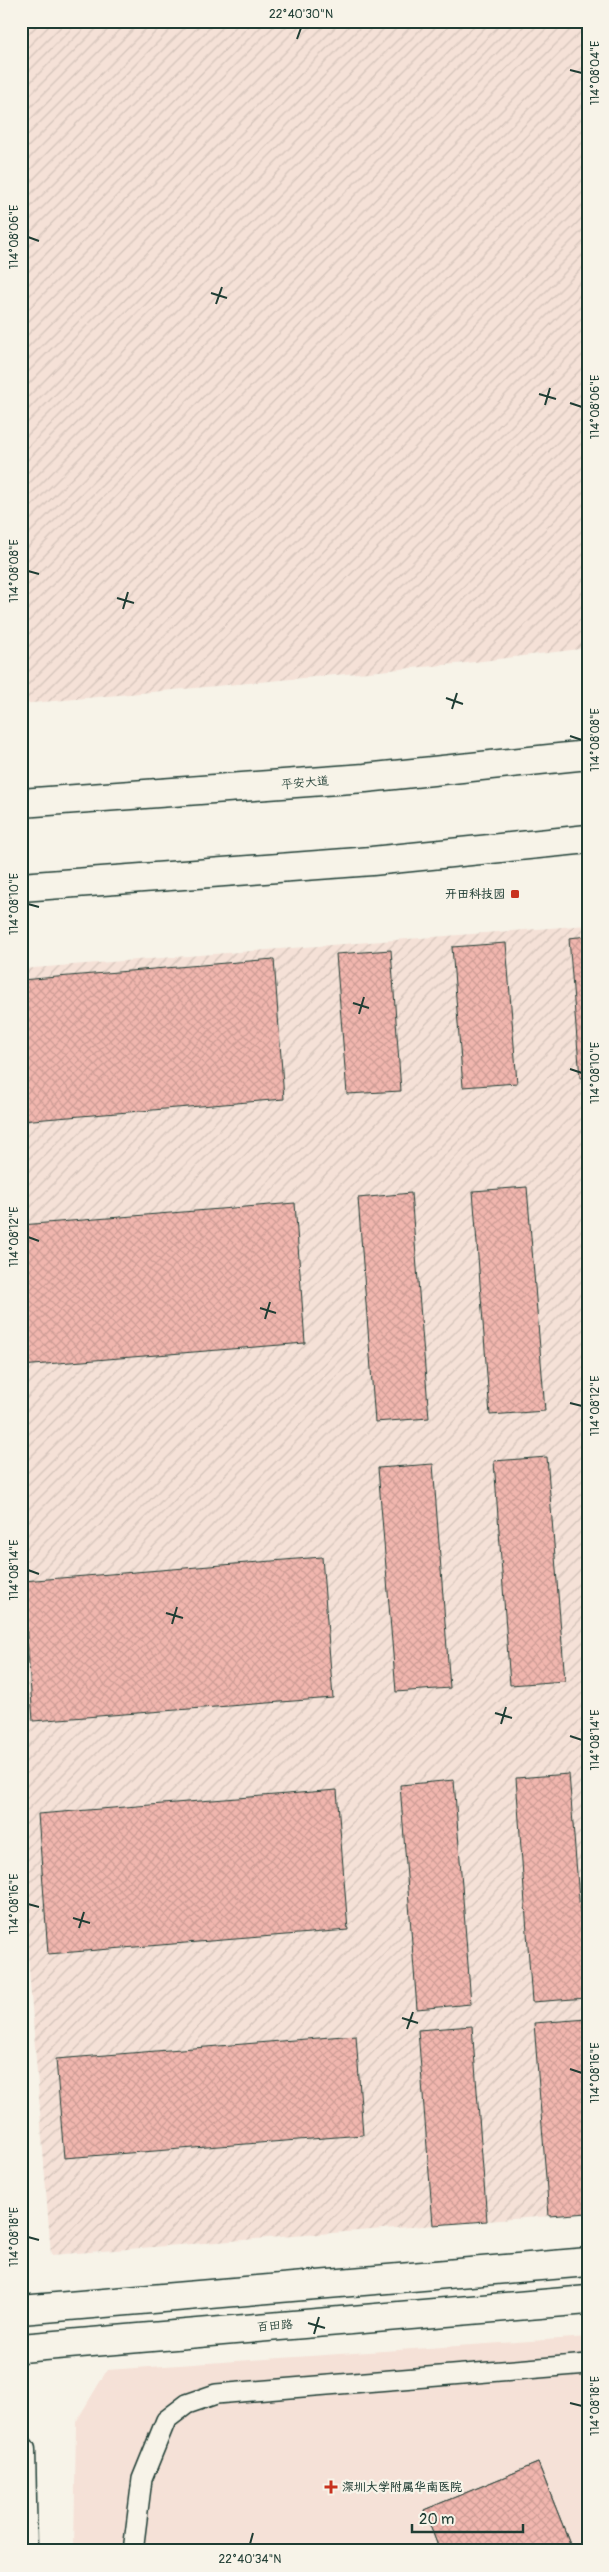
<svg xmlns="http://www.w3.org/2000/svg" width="609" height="2572" font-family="Pangolin,'LXGW WenKai TC',sans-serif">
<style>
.built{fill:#f5e1d7}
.industrial{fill:url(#industrial-furrows)}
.building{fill:url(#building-cross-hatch);stroke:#1f3d34}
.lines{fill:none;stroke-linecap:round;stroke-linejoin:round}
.lane-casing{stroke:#1f3d34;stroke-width:22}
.street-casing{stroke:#1f3d34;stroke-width:31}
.secondary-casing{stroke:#1f3d34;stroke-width:31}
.lane{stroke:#f7f3e8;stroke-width:19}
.street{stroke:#f7f3e8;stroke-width:28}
.secondary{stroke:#f7f3e8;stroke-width:28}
.ticks{fill:none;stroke:#1f3d34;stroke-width:2}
.poi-dot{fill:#c8321e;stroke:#f7f3e8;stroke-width:2}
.labels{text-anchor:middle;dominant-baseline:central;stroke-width:4.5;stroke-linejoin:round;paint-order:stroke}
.street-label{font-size:12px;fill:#1f3d34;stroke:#f7f3e8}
.poi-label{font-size:12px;font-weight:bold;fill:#1f3d34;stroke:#f7f3e8;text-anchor:end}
.neatline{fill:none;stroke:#1f3d34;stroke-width:2}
.ticks-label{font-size:12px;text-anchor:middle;fill:#1f3d34}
</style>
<defs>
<pattern id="industrial-furrows" width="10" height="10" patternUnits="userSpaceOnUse" patternTransform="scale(1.25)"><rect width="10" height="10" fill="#f5e1d7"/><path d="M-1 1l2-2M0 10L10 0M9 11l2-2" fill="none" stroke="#d2c2b9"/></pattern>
<pattern id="building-cross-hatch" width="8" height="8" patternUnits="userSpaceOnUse" patternTransform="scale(1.25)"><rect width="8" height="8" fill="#f1b6ae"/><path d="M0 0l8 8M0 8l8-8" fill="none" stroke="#ce9d96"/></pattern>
</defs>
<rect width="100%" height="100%" fill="#f7f3e8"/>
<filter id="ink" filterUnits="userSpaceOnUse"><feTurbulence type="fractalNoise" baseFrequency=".02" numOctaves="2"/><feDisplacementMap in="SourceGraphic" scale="10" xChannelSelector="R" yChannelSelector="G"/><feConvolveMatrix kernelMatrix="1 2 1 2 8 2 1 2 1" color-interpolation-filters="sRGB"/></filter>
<g filter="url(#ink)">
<path class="built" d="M 588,2337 L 588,2551 L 74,2551 L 76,2422 L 107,2370 Z"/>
<g class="industrial">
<path d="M 21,21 L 588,21 L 588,648 L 466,663 L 21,704 Z"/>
<path d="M 588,925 L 588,2213 L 51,2255 L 21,1864 L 21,969 Z"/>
</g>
<g class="building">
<path d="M 588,936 L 588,1077 L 580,1078 L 569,938 Z"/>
<path d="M 506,943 L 517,1083 L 463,1087 L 452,947 Z"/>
<path d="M 391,950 L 401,1091 L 347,1094 L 336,954 Z"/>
<path d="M 274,959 L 284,1099 L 21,1121 L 21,980 Z"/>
<path d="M 527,1187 L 545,1411 L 490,1415 L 473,1191 Z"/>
<path d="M 411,1193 L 429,1418 L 375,1422 L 358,1198 Z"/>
<path d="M 295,1203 L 305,1343 L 21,1366 L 21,1225 Z"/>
<path d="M 547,1457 L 565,1681 L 510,1685 L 494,1461 Z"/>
<path d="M 433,1464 L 450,1688 L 396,1692 L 378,1468 Z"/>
<path d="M 322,1557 L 333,1698 L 33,1721 L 23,1581 Z"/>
<path d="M 569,1774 L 587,1998 L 532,2002 L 516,1778 Z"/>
<path d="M 454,1780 L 471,2004 L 417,2009 L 400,1785 Z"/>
<path d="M 337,1790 L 348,1930 L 48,1954 L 38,1814 Z"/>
<path d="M 588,2019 L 588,2213 L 549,2216 L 534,2023 Z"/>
<path d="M 472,2026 L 487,2221 L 433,2225 L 418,2030 Z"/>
<path d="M 356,2035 L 363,2135 L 64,2158 L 56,2059 Z"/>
<path d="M 538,2463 L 573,2551 L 440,2551 L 424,2510 Z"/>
<path d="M 538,2463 L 573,2551 L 440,2551 L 424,2510 Z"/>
</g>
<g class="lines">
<g class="lane-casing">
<path id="lane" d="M 133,2551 L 142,2479 L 166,2420 L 187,2404 L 216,2394 L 588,2364"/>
</g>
<g class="street-casing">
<g id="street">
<path d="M 21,2310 L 588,2262"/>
<path d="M 21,2348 L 588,2300"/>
</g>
</g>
<g class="secondary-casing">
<g id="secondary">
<path d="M 21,803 L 365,778 L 588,755"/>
<path d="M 21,887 L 372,861 L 588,839"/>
<path d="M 21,2450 L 23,2551"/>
</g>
</g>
<use href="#lane" class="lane"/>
<use href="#street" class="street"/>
<use href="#secondary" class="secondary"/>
</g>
</g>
<path class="ticks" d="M 297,39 L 301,28M 570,70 L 582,73M 28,237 L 39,241M 211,293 L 227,298M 216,304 L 222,287M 539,394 L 556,399M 570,403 L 582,407M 545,405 L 550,388M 28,571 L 39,574M 117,598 L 134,603M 123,609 L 128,592M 446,698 L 463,704M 452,709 L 457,693M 570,736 L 582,740M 28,904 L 39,907M 353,1003 L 369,1008M 359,1014 L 364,997M 570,1069 L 582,1073M 28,1237 L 39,1241M 260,1308 L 276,1313M 265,1319 L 270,1302M 570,1403 L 582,1406M 28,1570 L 39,1574M 166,1613 L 183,1618M 172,1624 L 177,1607M 495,1713 L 512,1718M 501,1724 L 506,1707M 570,1736 L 582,1740M 28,1904 L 39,1907M 73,1918 L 90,1923M 79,1928 L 84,1912M 402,2018 L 418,2023M 407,2029 L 413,2012M 570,2069 L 582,2073M 28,2237 L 39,2240M 308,2323 L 325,2328M 314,2334 L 319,2317M 570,2403 L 582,2406M 250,2544 L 253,2533"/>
<g class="poi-dot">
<rect x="510" y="889" width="10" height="10" rx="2.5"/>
<path d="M328.5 2479.5h5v5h5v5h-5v5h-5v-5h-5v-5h5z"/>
</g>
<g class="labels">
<g class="street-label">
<text transform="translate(305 783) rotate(-5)">平安大道</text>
<text transform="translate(275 2326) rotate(-5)">百田路</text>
</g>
<g class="poi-label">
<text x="505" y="894">开田科技园</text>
<text x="342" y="2487" text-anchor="start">深圳大学附属华南医院</text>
</g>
</g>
<rect width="609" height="2572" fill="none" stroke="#f7f3e8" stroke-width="55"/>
<path d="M412 2524v8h111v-8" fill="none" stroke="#1f3d34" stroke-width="2.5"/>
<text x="419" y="2524" font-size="15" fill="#1f3d34" stroke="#f7f3e8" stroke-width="4" paint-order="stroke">20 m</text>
<rect x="28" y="28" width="554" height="2516" class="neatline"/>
<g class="ticks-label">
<text x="301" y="18">22°40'30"N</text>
<text transform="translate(595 73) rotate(-90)" y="4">114°08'04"E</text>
<text transform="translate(14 237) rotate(-90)" y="4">114°08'06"E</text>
<text transform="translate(595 407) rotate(-90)" y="4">114°08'06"E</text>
<text transform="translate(14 571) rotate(-90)" y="4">114°08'08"E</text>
<text transform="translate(595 740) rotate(-90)" y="4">114°08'08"E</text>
<text transform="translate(14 904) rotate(-90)" y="4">114°08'10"E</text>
<text transform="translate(595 1073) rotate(-90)" y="4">114°08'10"E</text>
<text transform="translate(14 1237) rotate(-90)" y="4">114°08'12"E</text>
<text transform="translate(595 1406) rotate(-90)" y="4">114°08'12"E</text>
<text transform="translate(14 1570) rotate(-90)" y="4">114°08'14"E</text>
<text transform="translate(595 1740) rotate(-90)" y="4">114°08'14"E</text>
<text transform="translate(14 1904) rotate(-90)" y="4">114°08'16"E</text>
<text transform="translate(595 2073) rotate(-90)" y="4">114°08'16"E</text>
<text transform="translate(14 2237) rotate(-90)" y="4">114°08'18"E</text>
<text transform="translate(595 2406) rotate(-90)" y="4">114°08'18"E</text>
<text x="250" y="2563">22°40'34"N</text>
</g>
</svg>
